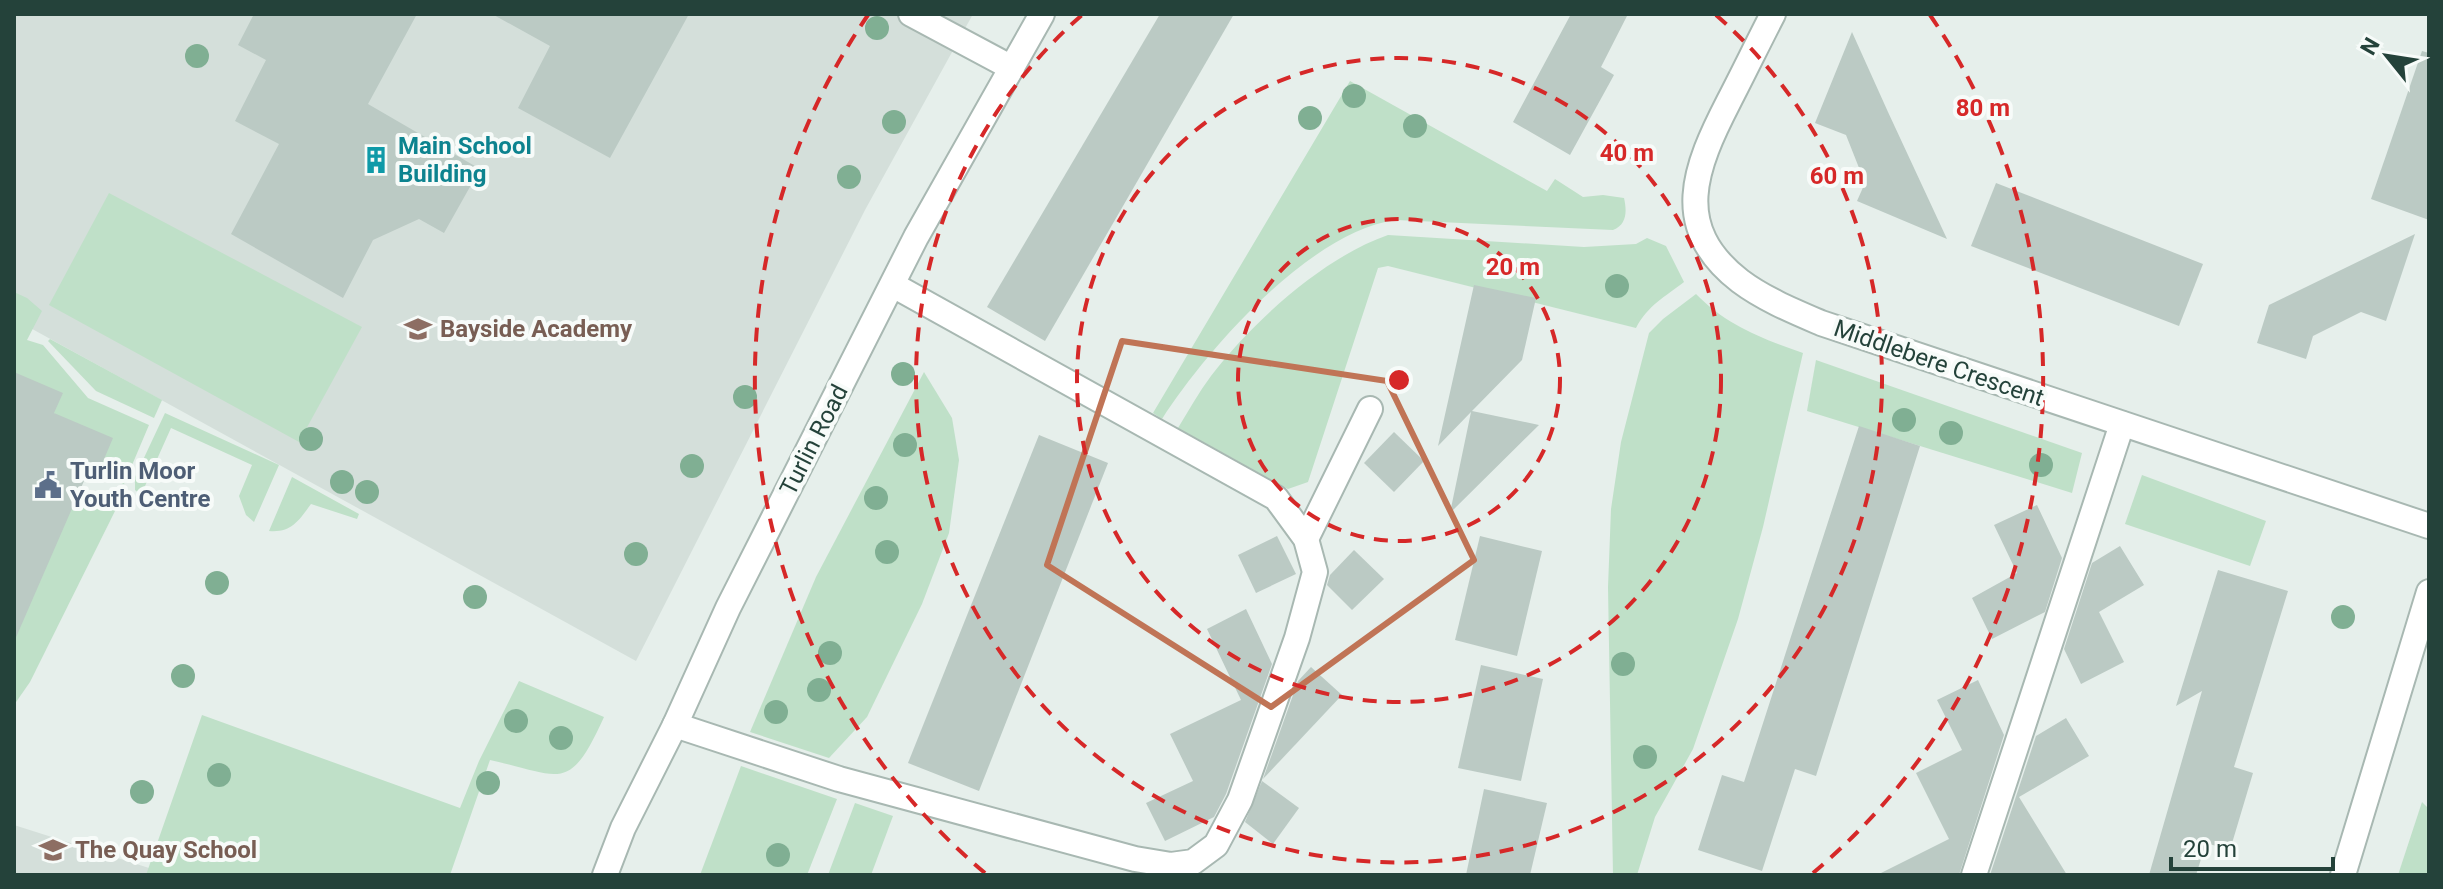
<svg xmlns="http://www.w3.org/2000/svg" width="2443" height="889" font-family="Roboto,sans-serif">
<style>
.built{fill:#d4dfda}
.green{fill:#bfe0c8}
.building{fill:#bbcac4}
.lines{fill:none;stroke-linecap:round;stroke-linejoin:round}
.minor-casing{stroke:#a8b8b2;stroke-width:28}
.minor{stroke:#fff;stroke-width:24}
.tree{fill:#80af93}
.marked{fill:none;stroke:#c07456;stroke-width:6;stroke-linejoin:round}
.ring{fill:none;stroke:#d62828;stroke-width:4;stroke-dasharray:14 10}
.labels{text-anchor:middle;dominant-baseline:central;stroke-width:8;stroke-linejoin:round;paint-order:stroke}
.culture-label{font-size:24px;font-weight:bold;fill:#0d838f;stroke:#f7fbf9;text-anchor:start}
.education-label{font-size:24px;font-weight:bold;fill:#785e54;stroke:#f7fbf9;text-anchor:start}
.street-label{font-size:24px;fill:#24423a;stroke:#f7fbf9}
.service-label{font-size:24px;font-weight:bold;fill:#4e5e75;stroke:#f7fbf9;text-anchor:start}
.centre{fill:#d62828;stroke:#f7fbf9;stroke-width:4}
.ring-label{font-size:24px;text-anchor:middle;font-weight:bold;fill:#d62828;stroke:#f7fbf9;stroke-width:8;stroke-linejoin:round;paint-order:stroke}
</style>
<rect width="100%" height="100%" fill="#e6efeb"/>
<g class="built">
<path d="M 14,14 L 973,14 L 865,210 L 636,661 L 14,319 Z"/>
<path d="M 14,825 L 171,875 L 14,875 Z"/>
</g>
<g class="green">
<path d="M 1350,81 L 1547,191 L 1555,179 L 1583,197 L 1603,195 L 1624,198 C 1627,211 1627,225 1613,230 L 1396,220 C 1311,231 1207,349 1162,419 L 1153,413 Z"/>
<path d="M 109,193 L 362,327 L 299,442 L 49,305 Z"/>
<path d="M 1388,235 L 1584,247 L 1636,244 L 1647,238 L 1666,246 L 1684,282 C 1665,297 1648,305 1636,328 L 1388,266 L 1378,268 L 1308,482 L 1288,489 L 1178,428 C 1189,410 1199,392 1211,376 C 1252,322 1324,257 1388,235 Z"/>
<path d="M 14,292 L 27,298 L 42,311 L 27,340 L 43,345 L 88,398 L 149,425 L 124,484 L 98,473 L 54,413 L 14,372 Z"/>
<path d="M 1696,294 C 1726,325 1763,339 1803,353 L 1763,527 L 1738,619 L 1693,749 L 1655,817 L 1637,875 L 1613,875 L 1608,587 L 1611,509 L 1621,442 L 1649,333 L 1663,319 Z"/>
<path d="M 50,339 L 162,400 L 154,418 L 96,391 L 48,341 Z"/>
<path d="M 1816,360 L 2082,453 L 2072,493 L 1807,411 Z"/>
<path d="M 924,372 L 952,418 L 959,460 L 949,533 L 922,604 L 867,717 L 829,758 L 750,732 L 816,577 Z"/>
<path d="M 165,413 L 279,465 L 254,522 L 246,515 L 239,496 L 252,465 L 171,428 L 141,495 L 135,490 L 135,477 Z"/>
<path d="M 2142,475 L 2266,521 L 2250,566 L 2125,524 Z"/>
<path d="M 292,477 L 359,514 L 357,519 L 311,504 C 299,520 292,533 269,531 Z"/>
<path d="M 78,493 L 116,509 L 30,682 L 14,705 L 14,582 Z"/>
<path d="M 519,681 L 604,717 C 569,794 562,776 490,760 L 450,875 L 146,875 L 202,715 L 460,808 L 479,761 Z"/>
<path d="M 741,766 L 837,799 L 807,875 L 700,875 Z"/>
<path d="M 2422,802 L 2429,809 L 2429,875 L 2398,875 Z"/>
<path d="M 855,803 L 893,816 L 871,875 L 828,875 Z"/>
</g>
<g class="building">
<path d="M 254,14 L 417,14 L 368,104 L 480,169 L 444,233 L 419,219 L 373,240 L 343,298 L 231,234 L 279,144 L 235,121 L 266,60 L 238,45 Z"/>
<path d="M 492,14 L 689,14 L 610,158 L 518,108 L 550,46 Z"/>
<path d="M 1160,14 L 1234,14 L 1045,341 L 987,307 Z"/>
<path d="M 1571,14 L 1628,14 L 1601,67 L 1614,75 L 1570,155 L 1513,122 Z"/>
<path d="M 1852,32 L 1888,112 L 1947,239 L 1857,201 L 1865,183 L 1846,135 L 1815,123 Z"/>
<path d="M 2422,51 L 2429,53 L 2429,220 L 2371,199 Z"/>
<path d="M 1996,183 L 2203,264 L 2179,326 L 1971,246 Z"/>
<path d="M 2415,234 L 2386,321 L 2361,312 L 2313,336 L 2306,359 L 2257,343 L 2269,305 Z"/>
<path d="M 1474,285 L 1536,298 L 1522,360 L 1472,411 L 1539,425 L 1450,513 L 1471,412 L 1438,446 Z"/>
<path d="M 14,372 L 63,393 L 54,413 L 113,438 L 96,478 L 87,474 L 14,642 Z"/>
<path d="M 1859,426 L 1920,446 L 1816,776 L 1795,769 L 1762,871 L 1698,850 L 1722,775 L 1744,782 Z"/>
<path d="M 1394,432 L 1424,461 L 1394,492 L 1364,463 Z"/>
<path d="M 1039,435 L 1108,463 L 979,791 L 908,763 Z"/>
<path d="M 2037,505 L 2062,558 L 2045,612 L 1992,639 L 1972,598 L 2017,573 L 1994,525 Z"/>
<path d="M 1277,536 L 1296,574 L 1256,593 L 1238,555 Z"/>
<path d="M 1480,536 L 1542,551 L 1517,656 L 1455,640 Z"/>
<path d="M 2120,546 L 2144,585 L 2099,612 L 2124,662 L 2081,684 L 2064,649 L 2092,563 Z"/>
<path d="M 1354,550 L 1384,579 L 1352,610 L 1327,585 L 1330,575 Z"/>
<path d="M 2218,570 L 2288,591 L 2234,767 L 2253,773 L 2230,850 L 2206,843 L 2196,875 L 2149,875 L 2202,691 L 2176,706 Z"/>
<path d="M 1246,609 L 1272,664 L 1226,794 L 1214,817 L 1165,841 L 1146,803 L 1193,781 L 1170,734 L 1241,700 L 1207,629 Z"/>
<path d="M 1481,665 L 1543,679 L 1521,781 L 1458,768 Z"/>
<path d="M 1311,667 L 1342,695 L 1263,779 L 1298,681 Z"/>
<path d="M 1978,680 L 2004,735 L 1959,875 L 1877,875 L 1949,839 L 1916,773 L 1962,750 L 1937,700 Z"/>
<path d="M 2066,718 L 2089,756 L 2019,797 L 2067,875 L 1990,875 L 2036,736 Z"/>
<path d="M 1262,781 L 1299,808 L 1273,844 L 1245,822 Z"/>
<path d="M 1484,789 L 1547,803 L 1530,875 L 1466,875 Z"/>
</g>
<g class="lines">
<g class="minor-casing">
<g id="minor">
<path d="M 911,14 L 1012,68"/>
<path d="M 1773,14 C 1758,43 1744,72 1729,101 C 1695,167 1670,227 1740,281 C 1764,299 1793,311 1821,323 L 2429,526"/>
<path d="M 1306,539 L 1370,409"/>
<path d="M 675,725 L 839,779 L 1135,859 L 1171,865 L 1193,862 L 1216,845 L 1240,800 L 1297,638 L 1315,572 L 1306,539 L 1276,498 L 893,285"/>
<path d="M 605,875 L 623,828 L 675,725 L 728,608 L 916,237 L 1042,14"/>
<path d="M 1974,875 L 2122,424"/>
<path d="M 2343,875 L 2429,592"/>
</g>
</g>
<use href="#minor" class="minor"/>
</g>
<g class="tree">
<circle cx="877" cy="28" r="12"/>
<circle cx="197" cy="56" r="12"/>
<circle cx="1354" cy="96" r="12"/>
<circle cx="1310" cy="118" r="12"/>
<circle cx="894" cy="122" r="12"/>
<circle cx="1415" cy="126" r="12"/>
<circle cx="849" cy="177" r="12"/>
<circle cx="1617" cy="286" r="12"/>
<circle cx="903" cy="374" r="12"/>
<circle cx="745" cy="397" r="12"/>
<circle cx="1904" cy="420" r="12"/>
<circle cx="1951" cy="433" r="12"/>
<circle cx="311" cy="439" r="12"/>
<circle cx="905" cy="445" r="12"/>
<circle cx="2041" cy="465" r="12"/>
<circle cx="692" cy="466" r="12"/>
<circle cx="342" cy="482" r="12"/>
<circle cx="367" cy="492" r="12"/>
<circle cx="876" cy="498" r="12"/>
<circle cx="887" cy="552" r="12"/>
<circle cx="636" cy="554" r="12"/>
<circle cx="217" cy="583" r="12"/>
<circle cx="475" cy="597" r="12"/>
<circle cx="2343" cy="617" r="12"/>
<circle cx="830" cy="653" r="12"/>
<circle cx="1623" cy="664" r="12"/>
<circle cx="183" cy="676" r="12"/>
<circle cx="819" cy="690" r="12"/>
<circle cx="776" cy="712" r="12"/>
<circle cx="516" cy="721" r="12"/>
<circle cx="561" cy="738" r="12"/>
<circle cx="1645" cy="757" r="12"/>
<circle cx="219" cy="775" r="12"/>
<circle cx="488" cy="783" r="12"/>
<circle cx="142" cy="792" r="12"/>
<circle cx="778" cy="855" r="12"/>
</g>
<path class="marked" d="M 1122,341 L 1387,381 L 1474,560 L 1271,707 L 1047,565 Z"/>
<g class="ring">
<circle cx="1399" cy="380" r="161"/>
<circle cx="1399" cy="380" r="322"/>
<path d="M1716 15A483 483 0 1 1 1082 15"/>
<path d="M985 873A644 644 0 0 1 868 15M1930 15A644 644 0 0 1 1813 873"/>
</g>
<defs>
<g id="building-bare" transform="scale(2.16)"><path d="M-4-6H4V6H1V3H-1V6H-4ZM-2.5-4.3h1.7v1.8h-1.7ZM.8-4.3h1.7v1.8H.8ZM-2.5-1h1.7V.8h-1.7ZM.8-1h1.7V.8H.8Z" fill="#0f9aa8" stroke="#f7fbf9" stroke-width="2.5" paint-order="stroke"/></g>
<g id="school-bare" transform="scale(2.16)"><path d="M0-5L7-2L0 1L-7-2ZM-4 1L0 2.5L4 1V4Q0 6-4 4Z" fill="#8d6e63" stroke="#f7fbf9" stroke-width="2.5" paint-order="stroke"/></g>
<g id="civic-bare" transform="scale(2.16)"><path d="M-.6-6.5H3V-4.5H.6V-3L4-1V1h2V6H-6V1h2V-1L-.6-3ZM-1.2 2.5V6h2.4V2.5Z" fill="#5c6f8a" stroke="#f7fbf9" stroke-width="2.5" paint-order="stroke"/></g>
</defs>
<g fill-rule="evenodd">
<use href="#building-bare" x="376" y="160"/>
<use href="#school-bare" x="418" y="329"/>
<use href="#civic-bare" x="48" y="485"/>
<use href="#school-bare" x="53" y="850"/>
</g>
<g class="labels">
<g class="culture-label">
<text x="398" y="146">Main School<tspan x="398" dy="28">Building</tspan></text>
</g>
<g class="education-label">
<text x="440" y="329">Bayside Academy</text>
<text x="75" y="850">The Quay School</text>
</g>
<g class="street-label">
<text transform="translate(1939 363) rotate(19)">Middlebere Crescent</text>
<text transform="translate(814 440) rotate(-63)">Turlin Road</text>
</g>
<g class="service-label">
<text x="70" y="471">Turlin Moor<tspan x="70" dy="28">Youth Centre</tspan></text>
</g>
</g>
<circle cx="1399" cy="380" r="12" class="centre"/>
<g class="ring-label">
<text x="1983" y="116">80 m</text>
<text x="1627" y="161">40 m</text>
<text x="1837" y="184">60 m</text>
<text x="1513" y="275">20 m</text>
</g>
<rect width="2443" height="889" fill="none" stroke="#24423a" stroke-width="32"/>
<g transform="translate(2387 56) rotate(300)" stroke="#f7fbf9" stroke-width="6" paint-order="stroke">
<path d="M0-6L14 30L0 20L-14 30Z" fill="#24423a"/>
<text y="-12" font-size="22" font-weight="bold" text-anchor="middle" fill="#24423a">N</text>
</g>
<path d="M2171 857v12h162v-12" fill="none" stroke="#24423a" stroke-width="4"/>
<text x="2183" y="857" font-size="24" fill="#24423a" stroke="#f7fbf9" stroke-width="6" paint-order="stroke">20 m</text>
</svg>
